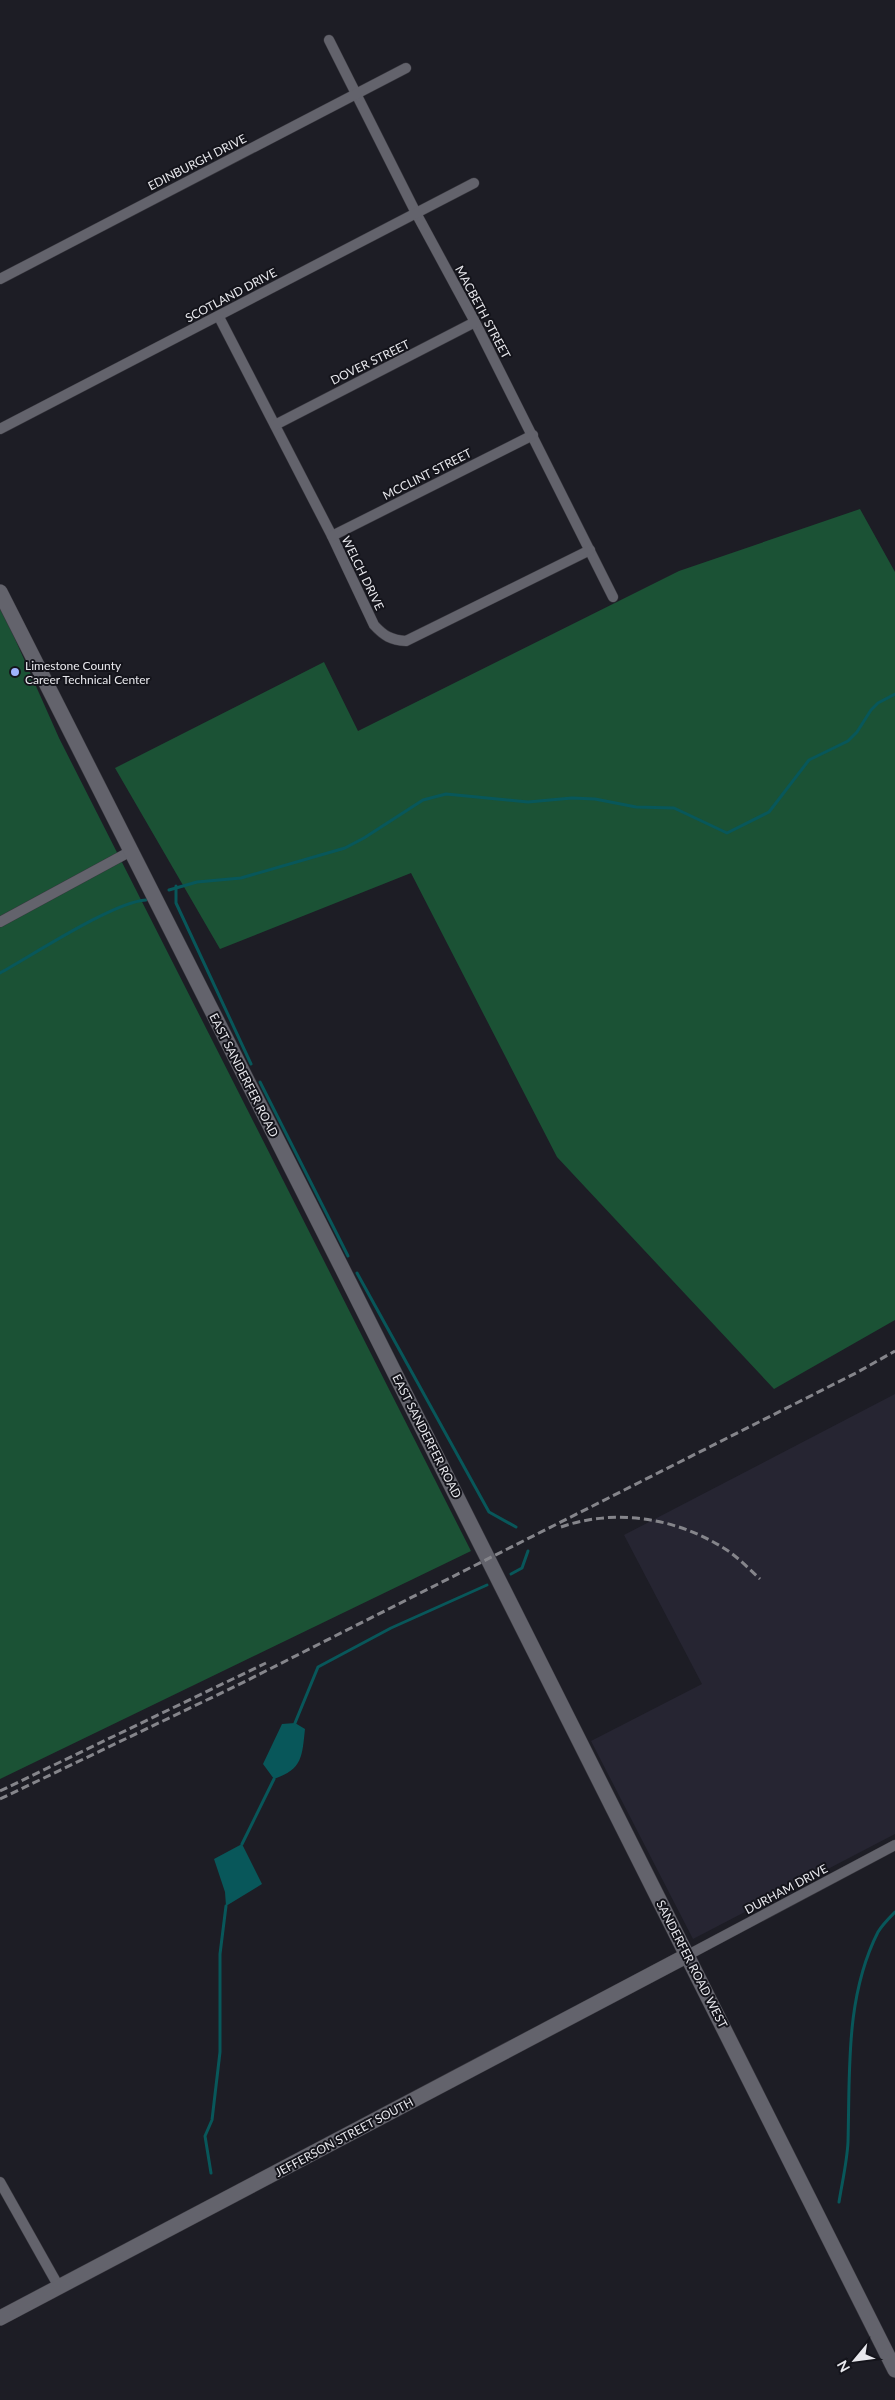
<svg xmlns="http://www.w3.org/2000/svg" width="895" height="2400" font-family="Lato,sans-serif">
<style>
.built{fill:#262532}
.green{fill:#1b5235}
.water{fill:#08575a}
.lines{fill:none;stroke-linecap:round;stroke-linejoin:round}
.stream{stroke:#08575a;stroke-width:3}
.street-casing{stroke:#39383f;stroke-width:11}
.secondary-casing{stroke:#39383f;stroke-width:16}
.street{stroke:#63636c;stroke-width:10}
.secondary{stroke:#63636c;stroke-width:15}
.rail{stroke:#85858b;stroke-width:3;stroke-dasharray:8 4;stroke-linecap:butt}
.poi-dot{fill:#a0b3fd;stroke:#14141b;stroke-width:2}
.labels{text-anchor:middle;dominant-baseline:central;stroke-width:4;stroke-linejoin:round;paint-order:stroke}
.street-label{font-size:12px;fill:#e8e8ed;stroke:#14141b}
.poi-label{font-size:12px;fill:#e8e8ed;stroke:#14141b;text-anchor:start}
</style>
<rect width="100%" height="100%" fill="#1d1d25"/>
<path class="built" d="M 895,1394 L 895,1834 L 693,1939 L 591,1741 L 702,1684 L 624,1535 Z"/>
<g class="green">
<path d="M 860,509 L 895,572 L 895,1320 L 774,1389 L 557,1157 L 411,873 L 220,949 L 115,768 L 324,662 L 358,731 L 679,571 Z"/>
<path d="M 0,605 L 59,738 L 471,1551 L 0,1779 Z"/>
</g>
<g class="water">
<path d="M 295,1723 L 305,1729 C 302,1756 303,1769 274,1779 L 263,1764 L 282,1724 Z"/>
<path d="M 242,1844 L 262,1884 L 226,1906 L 225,1892 L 214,1859 Z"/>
</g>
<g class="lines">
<g class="stream">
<path d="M 176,886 L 176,903 L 251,1064"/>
<path d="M 169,890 L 197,882 L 241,878 L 345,848 L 364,838 L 423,800 L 446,794 L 528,802 L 572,798 L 595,799 L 636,807 L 674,808 L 727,833 L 769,812 L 809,760 L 848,741 L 857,732 L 871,710 L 878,703 L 895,694"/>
<path d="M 0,973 C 33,955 113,902 146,900"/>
<path d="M 260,1082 L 348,1256"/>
<path d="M 357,1273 L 489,1512 L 516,1527"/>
<path d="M 511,1574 L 522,1568 L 528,1551"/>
<path d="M 295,1723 L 318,1667 L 391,1628 L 487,1585"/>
<path d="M 242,1844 L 274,1779"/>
<path d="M 211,2173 L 205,2136 L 212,2120 L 220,2052 L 220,1954 L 226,1906"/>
<path d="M 839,2202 C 842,2183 847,2162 848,2142 C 850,2072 845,1997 878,1932 C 882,1925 889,1918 895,1912"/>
</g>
<g class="street-casing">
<g id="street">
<path d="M 329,40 L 416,213 L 475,322 L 613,597"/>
<path d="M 0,279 L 406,68"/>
<path d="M 219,317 L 332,536 L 374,625 C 384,636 391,640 406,641 L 590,550"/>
<path d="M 275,425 L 475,322"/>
<path d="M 0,429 L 474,183"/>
<path d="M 332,536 L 533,435"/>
<path d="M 0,922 L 131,851"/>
<path d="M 688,1955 L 895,1845"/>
<path d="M 0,2182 L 59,2287"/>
</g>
</g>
<g class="secondary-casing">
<g id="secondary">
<path d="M 0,592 L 343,1270 L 895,2370"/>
<path d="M 0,2318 L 688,1955"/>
</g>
</g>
<use href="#street" class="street"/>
<use href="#secondary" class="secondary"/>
<g class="rail">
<path d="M 561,1527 C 615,1508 675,1518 722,1547 C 736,1555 748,1568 760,1579"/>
<path d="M 0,1791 L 266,1663"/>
<path d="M 0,1799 L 238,1685 L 856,1373 L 895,1351"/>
</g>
</g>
<circle class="poi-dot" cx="15" cy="672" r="5"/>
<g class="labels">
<g class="street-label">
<text transform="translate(197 162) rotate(-27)">EDINBURGH DRIVE</text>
<text transform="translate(231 295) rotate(-28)">SCOTLAND DRIVE</text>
<text transform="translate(483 312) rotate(62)">MACBETH STREET</text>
<text transform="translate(370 362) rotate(-26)">DOVER STREET</text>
<text transform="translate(427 474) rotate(-27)">MCCLINT STREET</text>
<text transform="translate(363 573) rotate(64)">WELCH DRIVE</text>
<text transform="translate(244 1075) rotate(63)">EAST SANDERFER ROAD</text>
<text transform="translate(427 1436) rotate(63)">EAST SANDERFER ROAD</text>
<text transform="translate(786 1889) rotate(-28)">DURHAM DRIVE</text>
<text transform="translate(692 1964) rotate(63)">SANDERFER ROAD WEST</text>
<text transform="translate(344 2137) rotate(-28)">JEFFERSON STREET SOUTH</text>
</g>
<g class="poi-label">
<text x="25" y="665">Limestone County<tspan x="25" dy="14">Career Technical Center</tspan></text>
</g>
</g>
<g transform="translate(855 2360) rotate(241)" stroke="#14141b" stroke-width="4" paint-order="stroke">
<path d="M0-4L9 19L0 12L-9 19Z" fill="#e8e8ed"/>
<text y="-8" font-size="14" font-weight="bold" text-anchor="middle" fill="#e8e8ed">N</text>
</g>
</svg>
